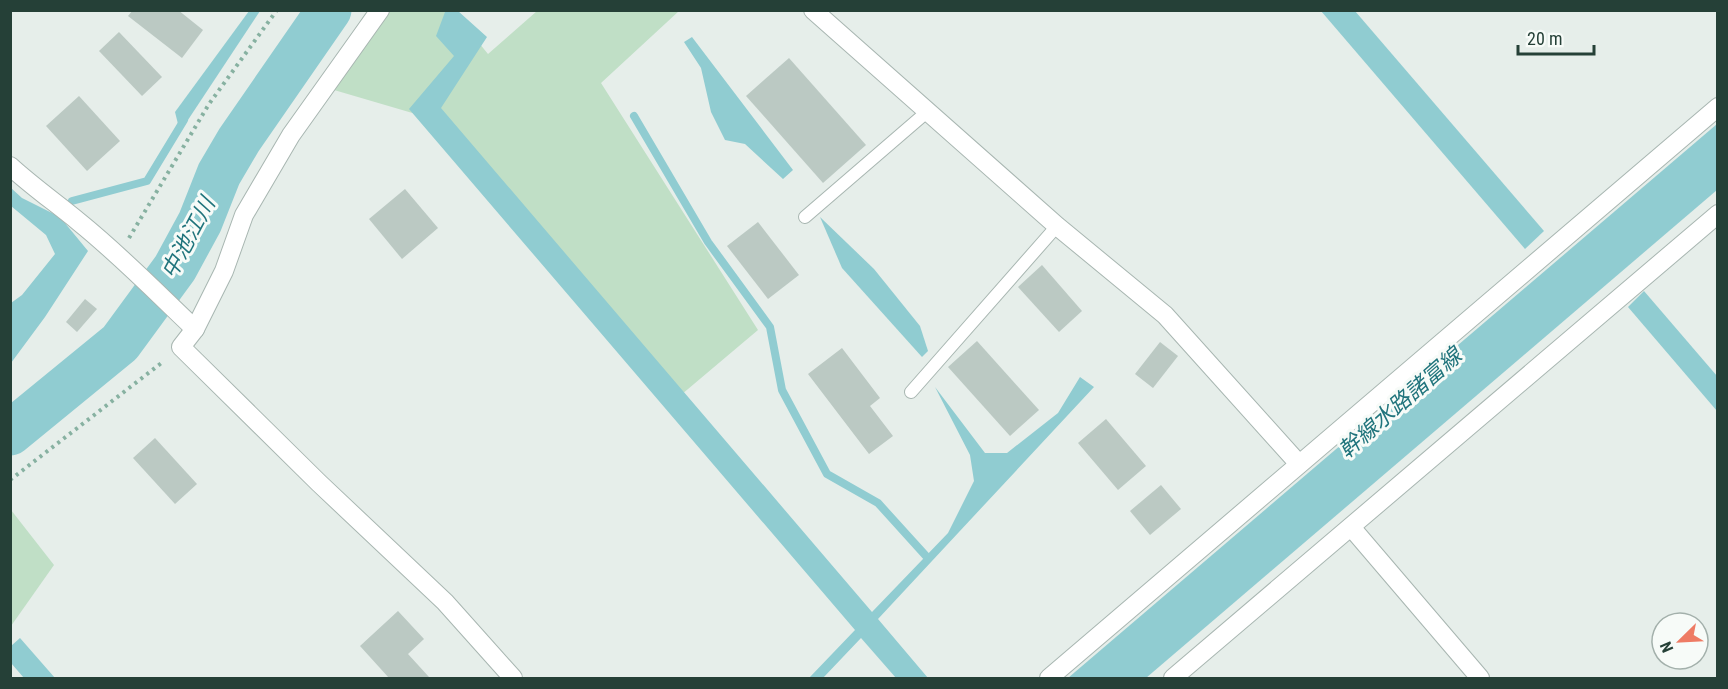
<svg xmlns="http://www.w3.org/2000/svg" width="1728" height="689" font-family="'Roboto Condensed','Noto Sans JP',sans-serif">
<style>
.green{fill:#c0dfc6}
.water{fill:#90ccd1}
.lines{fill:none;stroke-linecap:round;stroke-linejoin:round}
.stream{stroke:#90ccd1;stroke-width:8}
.river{stroke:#90ccd1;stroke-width:45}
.building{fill:#bbc9c3}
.service-casing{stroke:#a8b6b1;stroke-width:14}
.minor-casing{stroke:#a8b6b1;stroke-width:20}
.path{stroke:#87b1a1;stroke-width:4;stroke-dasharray:3 4.5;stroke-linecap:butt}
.service{stroke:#fff;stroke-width:12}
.minor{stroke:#fff;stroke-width:18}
.labels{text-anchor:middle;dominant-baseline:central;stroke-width:6;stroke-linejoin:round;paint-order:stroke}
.water-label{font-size:22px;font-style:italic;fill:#20747c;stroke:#f7fbf8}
</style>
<rect width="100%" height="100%" fill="#e6eeea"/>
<g class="green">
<path d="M 367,11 L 453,11 L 488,54 L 537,11 L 679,11 L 601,83 L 758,330 L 675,400 L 426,117 L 317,85 Z"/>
<path d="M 11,510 L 54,565 L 11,626 Z"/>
</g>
<g class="water">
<path d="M 249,11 L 260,11 L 180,132 L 175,112 Z"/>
<path d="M 458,11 L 487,37 L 441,108 L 872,612 L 948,533 L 974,481 L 970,455 L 935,387 L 985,453 L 1007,453 L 1058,413 L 1080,377 L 1094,387 L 878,619 L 928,678 L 896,678 L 861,638 L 823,678 L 809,678 L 855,630 L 409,109 L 454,56 L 436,36 L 445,12 Z"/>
<path d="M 1321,11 L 1355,11 L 1544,231 L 1525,249 Z"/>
<path d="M 692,37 L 793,170 L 783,179 L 745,144 L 725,140 L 711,112 L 701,68 L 684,42 Z"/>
<path d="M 1717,124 L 1717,190 L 1146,678 L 1068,678 Z"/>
<path d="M 11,188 L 22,198 L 60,217 L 88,251 L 45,317 L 11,363 L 11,303 L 22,295 L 55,254 L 46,235 L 11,206 Z"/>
<path d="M 820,217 L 874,269 L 920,326 L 928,351 L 922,357 L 842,268 Z"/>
<path d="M 1644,291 L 1717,376 L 1717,411 L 1628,307 Z"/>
<path d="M 20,638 L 55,678 L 24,678 L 11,663 L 11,646 Z"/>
</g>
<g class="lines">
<g class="stream">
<path d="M 634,116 L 708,242 L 770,327 L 782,390 L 827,474 L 878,503 L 926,556"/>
<path d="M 72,201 L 147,181 L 184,120"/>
</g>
<path class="river" d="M 10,433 L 120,343 L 175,268 L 200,222 L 219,174 L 239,140 L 329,10"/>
</g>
<g class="building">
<path d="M 133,10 L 178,10 L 203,30 L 182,58 L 128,16 Z"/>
<path d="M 119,32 L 162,77 L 142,96 L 99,51 Z"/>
<path d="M 789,58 L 866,145 L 823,183 L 746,96 Z"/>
<path d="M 79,96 L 120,141 L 87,171 L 46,126 Z"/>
<path d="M 405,189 L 438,228 L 402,259 L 369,219 Z"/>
<path d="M 758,222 L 799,275 L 768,299 L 727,246 Z"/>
<path d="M 1042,265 L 1082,311 L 1059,332 L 1018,287 Z"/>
<path d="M 85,299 L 97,309 L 77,332 L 66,322 Z"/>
<path d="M 977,341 L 1039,410 L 1010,436 L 948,367 Z"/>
<path d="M 1160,342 L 1178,356 L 1153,388 L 1135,374 Z"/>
<path d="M 842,348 L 880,398 L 870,406 L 893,436 L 869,454 L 808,374 Z"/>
<path d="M 1106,419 L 1146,466 L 1118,490 L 1078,443 Z"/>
<path d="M 155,438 L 197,484 L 175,504 L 133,458 Z"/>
<path d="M 1161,485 L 1181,509 L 1150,535 L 1130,511 Z"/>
<path d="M 398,611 L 424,639 L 408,654 L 429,677 L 427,678 L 389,678 L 360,646 Z"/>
</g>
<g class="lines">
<g class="service-casing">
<g id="service">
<path d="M 805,217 L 928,111"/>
<path d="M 911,392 L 1057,226"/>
</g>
</g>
<g class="minor-casing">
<g id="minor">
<path d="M 380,10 L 291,135 L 244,215 L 224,271 L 195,329 L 181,347 L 319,483 L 445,602 L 513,678"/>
<path d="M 813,10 L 1057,226 L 1165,315 L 1299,464"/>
<path d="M 10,166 C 33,187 56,203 79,222 C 120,255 157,293 195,329"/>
<path d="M 1351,527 L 1480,678"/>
<path d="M 1049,678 L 1718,107"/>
<path d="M 1173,678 L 1718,214"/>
</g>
</g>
<g class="path">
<path d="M 129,238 L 209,104 L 277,10"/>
<path d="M 10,480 L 164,361"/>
</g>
<use href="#service" class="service"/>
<use href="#minor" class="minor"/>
</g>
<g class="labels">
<g class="water-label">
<text transform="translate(188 238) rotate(-62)">中池江川</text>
<text transform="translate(1400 403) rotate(-41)">幹線水路諸富線</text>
</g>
</g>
<rect width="1728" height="689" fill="none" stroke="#254037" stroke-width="24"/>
<g transform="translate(1680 641) rotate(246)"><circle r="28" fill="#f7fbf8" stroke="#a3b0ab" stroke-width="1.5"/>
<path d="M0-4.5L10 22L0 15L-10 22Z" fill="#ee7b64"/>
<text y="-9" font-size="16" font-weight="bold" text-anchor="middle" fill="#254037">N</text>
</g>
<path d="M1518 45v9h76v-9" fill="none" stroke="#254037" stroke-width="3"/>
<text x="1527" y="45" font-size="18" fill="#254037" stroke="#f7fbf8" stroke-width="4.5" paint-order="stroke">20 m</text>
</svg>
